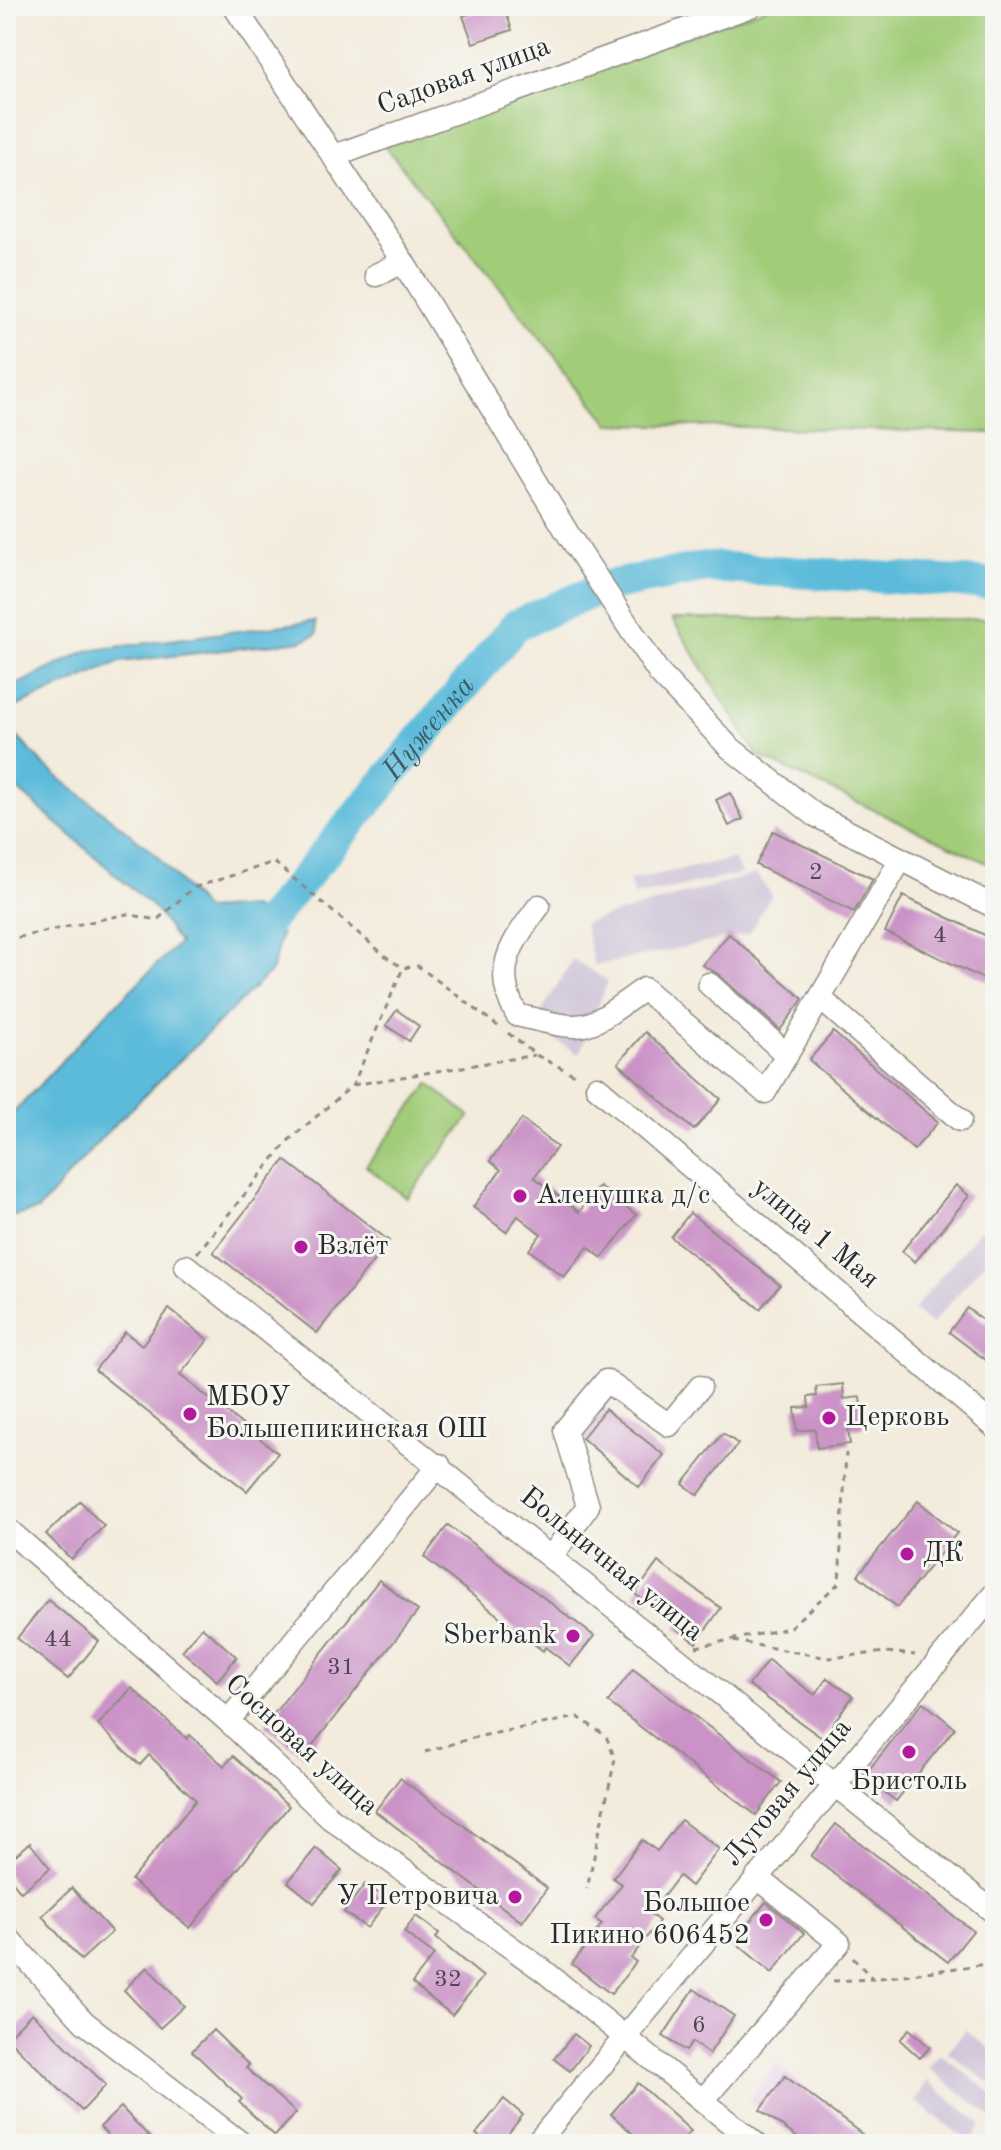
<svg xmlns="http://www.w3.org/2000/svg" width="1001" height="2150" font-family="'Old Standard TT',serif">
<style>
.built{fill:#ebd1ec}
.industrial{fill:#cbbfd6}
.green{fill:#a1cc78;stroke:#667c52;stroke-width:2}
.water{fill:#5cbbda;stroke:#447382;stroke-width:2}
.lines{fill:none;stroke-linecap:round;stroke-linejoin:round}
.river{stroke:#5cbbda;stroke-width:32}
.building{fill:#ca92c6}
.minor-casing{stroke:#8f8b83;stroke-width:25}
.path{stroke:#8f8b83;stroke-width:3;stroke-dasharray:6 6;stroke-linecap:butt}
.minor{stroke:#fff;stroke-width:22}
.poi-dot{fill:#b5179e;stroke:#f6f6f2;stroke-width:3}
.labels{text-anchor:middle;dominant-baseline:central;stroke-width:6;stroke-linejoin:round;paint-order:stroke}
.number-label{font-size:24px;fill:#534552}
.street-label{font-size:28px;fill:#2b2b2b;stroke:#f6f6f2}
.poi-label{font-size:28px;fill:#2b2b2b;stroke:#f6f6f2;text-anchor:start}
.water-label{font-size:30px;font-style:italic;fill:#3c5d68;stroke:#f6f6f2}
</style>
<rect width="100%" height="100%" fill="#f6f6f2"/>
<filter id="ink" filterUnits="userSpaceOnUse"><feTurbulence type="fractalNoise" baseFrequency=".0125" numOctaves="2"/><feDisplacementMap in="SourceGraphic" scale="16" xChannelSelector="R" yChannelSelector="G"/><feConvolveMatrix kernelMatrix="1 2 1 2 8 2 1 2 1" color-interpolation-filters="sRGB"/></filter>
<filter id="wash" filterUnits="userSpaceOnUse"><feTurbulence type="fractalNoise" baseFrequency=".006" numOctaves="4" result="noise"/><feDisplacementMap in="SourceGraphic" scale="32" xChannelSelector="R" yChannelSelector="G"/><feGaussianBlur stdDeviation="1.8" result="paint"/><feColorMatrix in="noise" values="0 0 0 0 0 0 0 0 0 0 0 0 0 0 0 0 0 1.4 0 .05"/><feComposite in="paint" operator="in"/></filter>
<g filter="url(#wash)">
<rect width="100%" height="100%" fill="#f3ebdb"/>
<path class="built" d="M 777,2064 L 877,2144 L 803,2144 L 748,2101 Z"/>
<g class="industrial">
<path d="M 734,859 L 741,874 L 634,896 L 629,880 Z"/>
<path d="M 756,874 L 772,895 L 748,934 L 594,966 L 584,923 Z"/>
<path d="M 573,959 L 608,981 L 579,1054 L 532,1027 Z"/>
<path d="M 985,1224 L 995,1235 L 995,1251 L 931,1325 L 913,1310 Z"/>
<path d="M 966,2030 L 995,2053 L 995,2087 L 947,2052 Z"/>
<path d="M 940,2054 L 995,2096 L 995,2120 L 928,2068 Z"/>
<path d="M 927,2081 L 982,2124 L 970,2142 L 915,2101 Z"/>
</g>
<g class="green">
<path d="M 771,6 L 995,6 L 995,433 L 610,424 L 384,145 Z"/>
<path d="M 672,619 L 995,619 L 995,867 L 757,755 Z"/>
<path d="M 429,1084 L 470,1116 L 407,1198 L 366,1166 Z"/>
</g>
<g class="water">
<path d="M 315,621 L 317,634 L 302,641 L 120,662 L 6,711 L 6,690 L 86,651 Z"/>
<path d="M 6,725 L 45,766 L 154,853 L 205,910 L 252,907 L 281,934 L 272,970 L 103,1136 L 38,1210 L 6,1218 L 6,1121 L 100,1020 L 179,943 L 155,909 L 6,779 Z"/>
</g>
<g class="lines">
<path class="river" id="s1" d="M 239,950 L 269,920 L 516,625 L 607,586 L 706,567 L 995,584"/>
</g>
<g id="blocks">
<g class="building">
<path d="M 491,6 L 504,6 L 512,30 L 473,43 L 463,16 Z"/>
<path d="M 730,793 L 743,819 L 729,826 L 716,800 Z"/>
<path d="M 773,831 L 873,879 L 854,912 L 756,865 Z"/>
<path d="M 903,896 L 995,940 L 995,971 L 990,982 L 885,932 Z"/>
<path d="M 729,934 L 803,999 L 780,1030 L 718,974 L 702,965 Z"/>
<path d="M 397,1010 L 419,1026 L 409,1041 L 386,1025 Z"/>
<path d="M 645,1032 L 721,1099 L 694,1130 L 618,1063 Z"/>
<path d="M 833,1032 L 938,1122 L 914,1150 L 809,1060 Z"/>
<path d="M 522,1119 L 557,1147 L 534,1177 L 579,1212 L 599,1186 L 636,1215 L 602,1258 L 588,1247 L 564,1277 L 529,1250 L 541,1234 L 518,1216 L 506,1232 L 473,1207 L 501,1170 L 490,1161 Z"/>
<path d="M 285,1160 L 389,1241 L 317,1333 L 213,1252 Z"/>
<path d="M 956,1185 L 969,1196 L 915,1262 L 902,1251 Z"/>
<path d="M 690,1213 L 780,1285 L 760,1309 L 671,1237 Z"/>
<path d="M 967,1308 L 995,1330 L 995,1367 L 949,1332 Z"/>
<path d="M 169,1309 L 208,1340 L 180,1375 L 278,1453 L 247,1491 L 95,1370 L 125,1332 L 142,1345 Z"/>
<path d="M 843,1384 L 844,1399 L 860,1397 L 863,1428 L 848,1429 L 850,1444 L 817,1448 L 815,1429 L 797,1431 L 795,1408 L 809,1407 L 808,1397 L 817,1396 L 816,1387 Z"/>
<path d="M 605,1409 L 664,1455 L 639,1487 L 582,1438 Z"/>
<path d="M 723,1433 L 738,1444 L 698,1495 L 683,1484 Z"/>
<path d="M 80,1501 L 104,1526 L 71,1559 L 46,1534 Z"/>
<path d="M 918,1501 L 957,1533 L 897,1607 L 858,1575 Z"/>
<path d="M 448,1525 L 594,1636 L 570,1666 L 545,1647 L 543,1651 L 424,1557 Z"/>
<path d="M 658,1562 L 721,1608 L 696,1643 L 676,1628 L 684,1619 L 653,1596 L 648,1603 L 635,1594 Z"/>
<path d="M 379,1580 L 418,1611 L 304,1756 L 265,1725 Z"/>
<path d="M 48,1600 L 99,1641 L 68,1679 L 17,1638 Z"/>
<path d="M 202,1627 L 237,1657 L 217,1681 L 182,1651 Z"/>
<path d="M 768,1660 L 815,1695 L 827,1678 L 853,1696 L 822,1738 L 749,1685 Z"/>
<path d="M 633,1669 L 781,1782 L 756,1815 L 608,1702 Z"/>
<path d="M 132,1688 L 187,1739 L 190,1735 L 224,1766 L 233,1756 L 289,1806 L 190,1928 L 131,1880 L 196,1800 L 149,1755 L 140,1765 L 98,1725 Z"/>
<path d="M 923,1702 L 955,1728 L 896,1801 L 864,1776 Z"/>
<path d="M 400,1778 L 547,1888 L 522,1922 L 375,1811 Z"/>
<path d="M 681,1820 L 719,1849 L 691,1886 L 679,1876 L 650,1914 L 659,1921 L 631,1958 L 636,1962 L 611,1994 L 572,1964 L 602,1924 L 595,1919 L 622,1884 L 613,1878 L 642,1840 L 657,1851 Z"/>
<path d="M 836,1824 L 973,1931 L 948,1962 L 811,1856 Z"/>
<path d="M 30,1843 L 50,1868 L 21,1892 L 6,1873 L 6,1863 Z"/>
<path d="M 316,1848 L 342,1870 L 314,1903 L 288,1882 Z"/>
<path d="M 365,1884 L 388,1900 L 367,1928 L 344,1912 Z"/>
<path d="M 72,1888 L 112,1932 L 81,1960 L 42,1916 Z"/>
<path d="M 766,1902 L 804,1933 L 772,1973 L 734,1941 Z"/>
<path d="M 416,1916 L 439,1933 L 436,1938 L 483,1977 L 452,2015 L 412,1983 L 434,1955 L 404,1932 Z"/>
<path d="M 147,1967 L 184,2006 L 160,2028 L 124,1990 Z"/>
<path d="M 694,1989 L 734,2016 L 709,2054 L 692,2042 L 686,2051 L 663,2036 Z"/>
<path d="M 32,2013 L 106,2085 L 82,2111 L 7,2038 Z"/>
<path d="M 909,2029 L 930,2047 L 920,2058 L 900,2040 Z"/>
<path d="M 213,2030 L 249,2065 L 246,2068 L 296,2113 L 275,2136 L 239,2102 L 242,2099 L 192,2051 Z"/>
<path d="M 574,2034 L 589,2046 L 570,2071 L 554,2059 Z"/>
<path d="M 785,2076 L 875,2144 L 806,2144 L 760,2110 Z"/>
<path d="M 638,2083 L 691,2131 L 680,2144 L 644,2144 L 611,2114 Z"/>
<path d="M 504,2099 L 523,2115 L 500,2144 L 488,2144 L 476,2134 Z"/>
<path d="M 121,2107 L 156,2144 L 116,2144 L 100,2127 Z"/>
</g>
</g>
</g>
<g filter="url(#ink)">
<use href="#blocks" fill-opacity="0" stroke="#8f8b83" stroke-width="2"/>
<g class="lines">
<g class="minor-casing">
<g id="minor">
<path d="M 234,6 L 403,262 L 568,534 L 659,673 L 729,747 L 815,815 L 995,907"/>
<path d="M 334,156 L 751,6"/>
<path d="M 376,275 L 403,262"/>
<path d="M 539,906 C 511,944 491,970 517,1015 C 590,1033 583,1032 644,989 L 765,1092 L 901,859"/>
<path d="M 709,984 L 787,1055"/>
<path d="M 820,998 L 960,1120"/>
<path d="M 597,1087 L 995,1427"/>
<path d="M 186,1266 L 995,1913"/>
<path d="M 6,1528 L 228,1721 L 330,1818 L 544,1971 L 756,2144"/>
<path d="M 552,1556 L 588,1506 L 565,1430 L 606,1381 L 669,1425 L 700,1387"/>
<path d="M 228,1721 L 439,1465"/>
<path d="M 6,1936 L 84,2022 L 242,2144"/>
<path d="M 703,2100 L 839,1943 L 757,1877"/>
<path d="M 536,2144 L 995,1593"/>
</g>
</g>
<g class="path">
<path d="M 6,940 L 127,914 L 157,920 L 193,888 L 274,862 L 389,959 L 403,968 L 418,966 L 502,1029"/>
<path d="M 508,1033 L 536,1055 L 579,1077"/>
<path d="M 353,1085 L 535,1055"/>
<path d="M 197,1253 L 288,1141 L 353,1085 L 403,968"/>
<path d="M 733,1641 L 829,1658 L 886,1652 L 915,1655"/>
<path d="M 696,1647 L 789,1628 L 839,1583 L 846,1453"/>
<path d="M 425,1752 L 476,1737 L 578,1717 L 606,1736 L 615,1759 L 587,1889"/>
<path d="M 853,1958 L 873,1979 L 995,1963"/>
<path d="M 833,1981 L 873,1979"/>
</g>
<use href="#minor" class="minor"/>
</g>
</g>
<g class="poi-dot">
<circle cx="520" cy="1196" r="8"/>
<circle cx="301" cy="1247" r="8"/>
<circle cx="190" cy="1414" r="8"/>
<circle cx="829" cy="1418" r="8"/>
<circle cx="907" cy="1554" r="8"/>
<circle cx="573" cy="1636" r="8"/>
<circle cx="909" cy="1752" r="8"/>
<circle cx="515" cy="1897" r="8"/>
<circle cx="766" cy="1920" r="8"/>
</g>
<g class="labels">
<g class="number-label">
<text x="816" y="873">2</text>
<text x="940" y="936">4</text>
<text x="58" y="1640">44</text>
<text x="341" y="1668">31</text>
<text x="448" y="1980">32</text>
<text x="699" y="2026">6</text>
</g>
<g class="street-label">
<text transform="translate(464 77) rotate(-20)">Садовая улица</text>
<text transform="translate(815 1234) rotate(40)">улица 1 Мая</text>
<text transform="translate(611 1565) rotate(39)">Больничная улица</text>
<text transform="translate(301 1746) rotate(42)">Сосновая улица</text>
<text transform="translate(788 1793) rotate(-50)">Луговая улица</text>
</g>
<g class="poi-label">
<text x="536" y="1196">Аленушка д/с</text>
<text x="317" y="1247">Взлёт</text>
<text x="206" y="1398">МБОУ<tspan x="206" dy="32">Большепикинская ОШ</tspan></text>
<text x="845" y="1418">Церковь</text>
<text x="923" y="1554">ДК</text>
<text x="557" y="1636" text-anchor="end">Sberbank</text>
<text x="909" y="1782" text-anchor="middle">Бристоль</text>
<text x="499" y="1897" text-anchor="end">У Петровича</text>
<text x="750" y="1904" text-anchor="end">Большое<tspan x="750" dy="32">Пикино 606452</tspan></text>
</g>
<g class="water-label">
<text stroke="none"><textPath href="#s1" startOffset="292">Нуженка</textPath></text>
</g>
</g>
<rect width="1001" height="2150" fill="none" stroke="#f6f6f2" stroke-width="32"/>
</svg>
